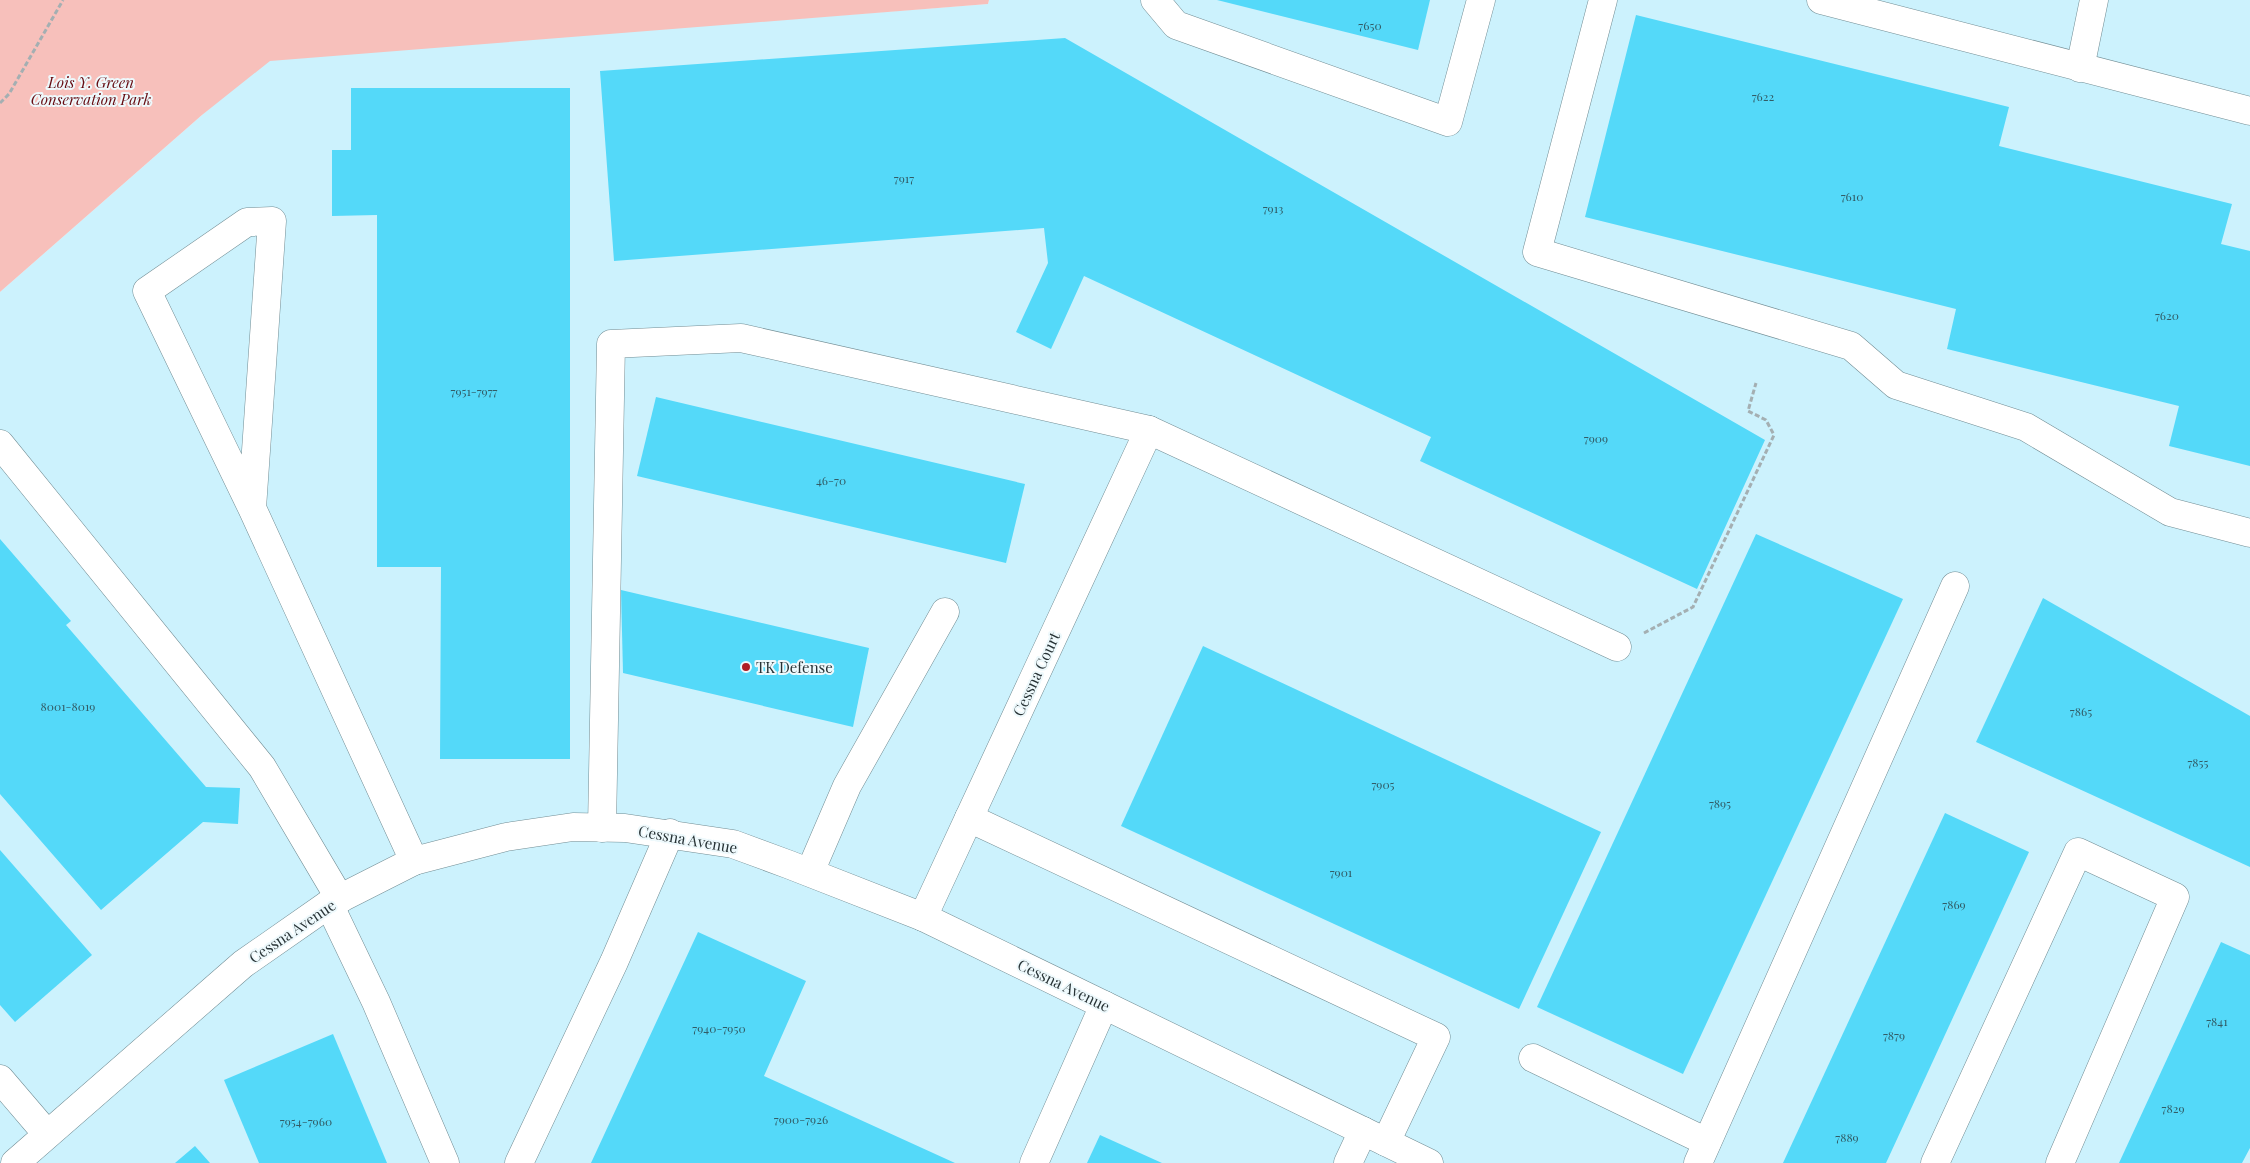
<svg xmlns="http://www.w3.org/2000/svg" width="2250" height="1163" font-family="'Playfair Display',serif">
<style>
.built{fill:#ccf2fd}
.green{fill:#f7c0bb}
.building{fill:#54d9f9}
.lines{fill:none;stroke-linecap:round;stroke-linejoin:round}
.minor-casing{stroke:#728d94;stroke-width:29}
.path{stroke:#a4afb2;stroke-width:3;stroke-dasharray:5 2.5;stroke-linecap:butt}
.minor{stroke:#fff;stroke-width:28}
.poi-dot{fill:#af1d24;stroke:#eef9fc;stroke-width:2}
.labels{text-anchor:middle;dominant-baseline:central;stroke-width:4;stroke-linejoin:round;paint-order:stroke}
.number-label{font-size:12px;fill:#325c66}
.park-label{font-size:15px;font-style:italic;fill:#650a10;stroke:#eef9fc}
.poi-label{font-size:15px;fill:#273235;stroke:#eef9fc;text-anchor:start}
.street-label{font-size:15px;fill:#273235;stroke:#eef9fc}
</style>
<rect width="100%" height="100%" fill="#eef9fc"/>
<path class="built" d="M 989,0 L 2250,0 L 2250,1163 L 0,1163 L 0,292 L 266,59 L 988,4 Z"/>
<path class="green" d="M 0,0 L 989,0 L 988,4 L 270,61 L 202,115 L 0,292 Z"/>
<g class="building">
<path d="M 1217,0 L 1430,0 L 1418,50 Z"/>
<path d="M 1636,15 L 2009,107 L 1999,146 L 2232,204 L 2221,244 L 2250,251 L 2250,466 L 2169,446 L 2179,406 L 1947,349 L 1956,309 L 1585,217 Z"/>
<path d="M 1065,38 L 1765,440 L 1697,589 L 1420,461 L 1431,437 L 1084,276 L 1051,349 L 1016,332 L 1048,263 L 1044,228 L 614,261 L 600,71 Z"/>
<path d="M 351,88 L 570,88 L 570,759 L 440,759 L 441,567 L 377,567 L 377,215 L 332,216 L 332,150 L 351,150 Z"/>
<path d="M 656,397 L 1025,484 L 1006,563 L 637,476 Z"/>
<path d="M 1756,534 L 1903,599 L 1683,1074 L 1537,1007 Z"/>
<path d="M 0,539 L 71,621 L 66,625 L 206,787 L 240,788 L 238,824 L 203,822 L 101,910 L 0,794 Z"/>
<path d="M 621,590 L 869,648 L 853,727 L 623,673 Z"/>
<path d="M 2043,598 L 2250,716 L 2250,867 L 1976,742 Z"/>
<path d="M 1203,646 L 1601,832 L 1519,1009 L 1121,826 Z"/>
<path d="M 1945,813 L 2029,852 L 1910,1111 L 1886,1163 L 1783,1163 Z"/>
<path d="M 0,850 L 92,955 L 15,1022 L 0,1005 Z"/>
<path d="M 698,932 L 806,981 L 764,1076 L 955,1163 L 591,1163 Z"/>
<path d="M 2221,942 L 2250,955 L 2250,1148 L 2242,1163 L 2119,1163 Z"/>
<path d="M 333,1034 L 387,1163 L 259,1163 L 224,1080 Z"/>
<path d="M 1100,1135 L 1162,1163 L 1087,1163 Z"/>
<path d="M 195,1146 L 210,1163 L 175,1163 Z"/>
</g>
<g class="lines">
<g class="minor-casing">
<g id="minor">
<path d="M 1155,0 L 1176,25 L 1448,122 L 1481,0"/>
<path d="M 1603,0 L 1537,252 L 1851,346 L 1896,385 L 2026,427 L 2170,512 L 2250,533"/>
<path d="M 1821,0 L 2250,111"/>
<path d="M 2080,68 L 2094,0"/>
<path d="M 0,444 L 262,767 L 340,899"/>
<path d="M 252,508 L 272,221 L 247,222 L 147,291 L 252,508 L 414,861"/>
<path d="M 969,818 L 1436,1037 L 1386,1142"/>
<path d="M 602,828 L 611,344 L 741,338 L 1149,430 L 1617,647"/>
<path d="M 810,872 L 847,786 L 945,612"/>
<path d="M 329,904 L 376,1002 L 445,1163"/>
<path d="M 923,917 L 1149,430"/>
<path d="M 1533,1058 L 1707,1142"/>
<path d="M 0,1079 L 47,1134"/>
<path d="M 15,1163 L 243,964 L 329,904 L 414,861 L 506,837 L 573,827 L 625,828 L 733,844 L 790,865 L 923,917 L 1429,1163"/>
<path d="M 519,1163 L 614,962 L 670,833"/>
<path d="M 1034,1163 L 1104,1005"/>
<path d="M 1348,1163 L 1363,1131"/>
<path d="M 1698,1163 L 1955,586"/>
<path d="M 1935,1163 L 2078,852 L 2175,897 L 2060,1163"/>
</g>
</g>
<g class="path">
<path d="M 0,103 L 9,94 L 63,0"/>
<path d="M 1644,633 L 1693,607 L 1774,435 L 1766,420 L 1748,411 L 1756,383"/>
</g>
<use href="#minor" class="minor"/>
</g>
<circle class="poi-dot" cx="746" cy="667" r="5"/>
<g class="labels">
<g class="number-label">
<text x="1370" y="25">7650</text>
<text x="1763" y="96">7622</text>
<text x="904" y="178">7917</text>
<text x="1852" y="196">7610</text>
<text x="1273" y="208">7913</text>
<text x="2167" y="315">7620</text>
<text x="474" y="391">7951-7977</text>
<text x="1596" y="438">7909</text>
<text x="831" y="480">46-70</text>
<text x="68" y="706">8001-8019</text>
<text x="2081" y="711">7865</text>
<text x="2198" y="762">7855</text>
<text x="1383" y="784">7905</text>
<text x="1720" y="803">7895</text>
<text x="1341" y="872">7901</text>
<text x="1954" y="904">7869</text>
<text x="2217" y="1021">7841</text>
<text x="719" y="1028">7940-7950</text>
<text x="1894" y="1035">7879</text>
<text x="2173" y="1108">7829</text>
<text x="801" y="1119">7900-7926</text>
<text x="306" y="1121">7954-7960</text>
<text x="1847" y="1137">7889</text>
</g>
<g class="park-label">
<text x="91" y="82">Lois Y. Green<tspan x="91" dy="17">Conservation Park</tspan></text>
</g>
<g class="poi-label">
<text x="756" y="667">TK Defense</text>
</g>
<g class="street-label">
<text transform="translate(1036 674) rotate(-65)">Cessna Court</text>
<text transform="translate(688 839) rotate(10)">Cessna Avenue</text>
<text transform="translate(292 931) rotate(-34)">Cessna Avenue</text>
<text transform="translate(1064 985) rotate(26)">Cessna Avenue</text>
</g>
</g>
</svg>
